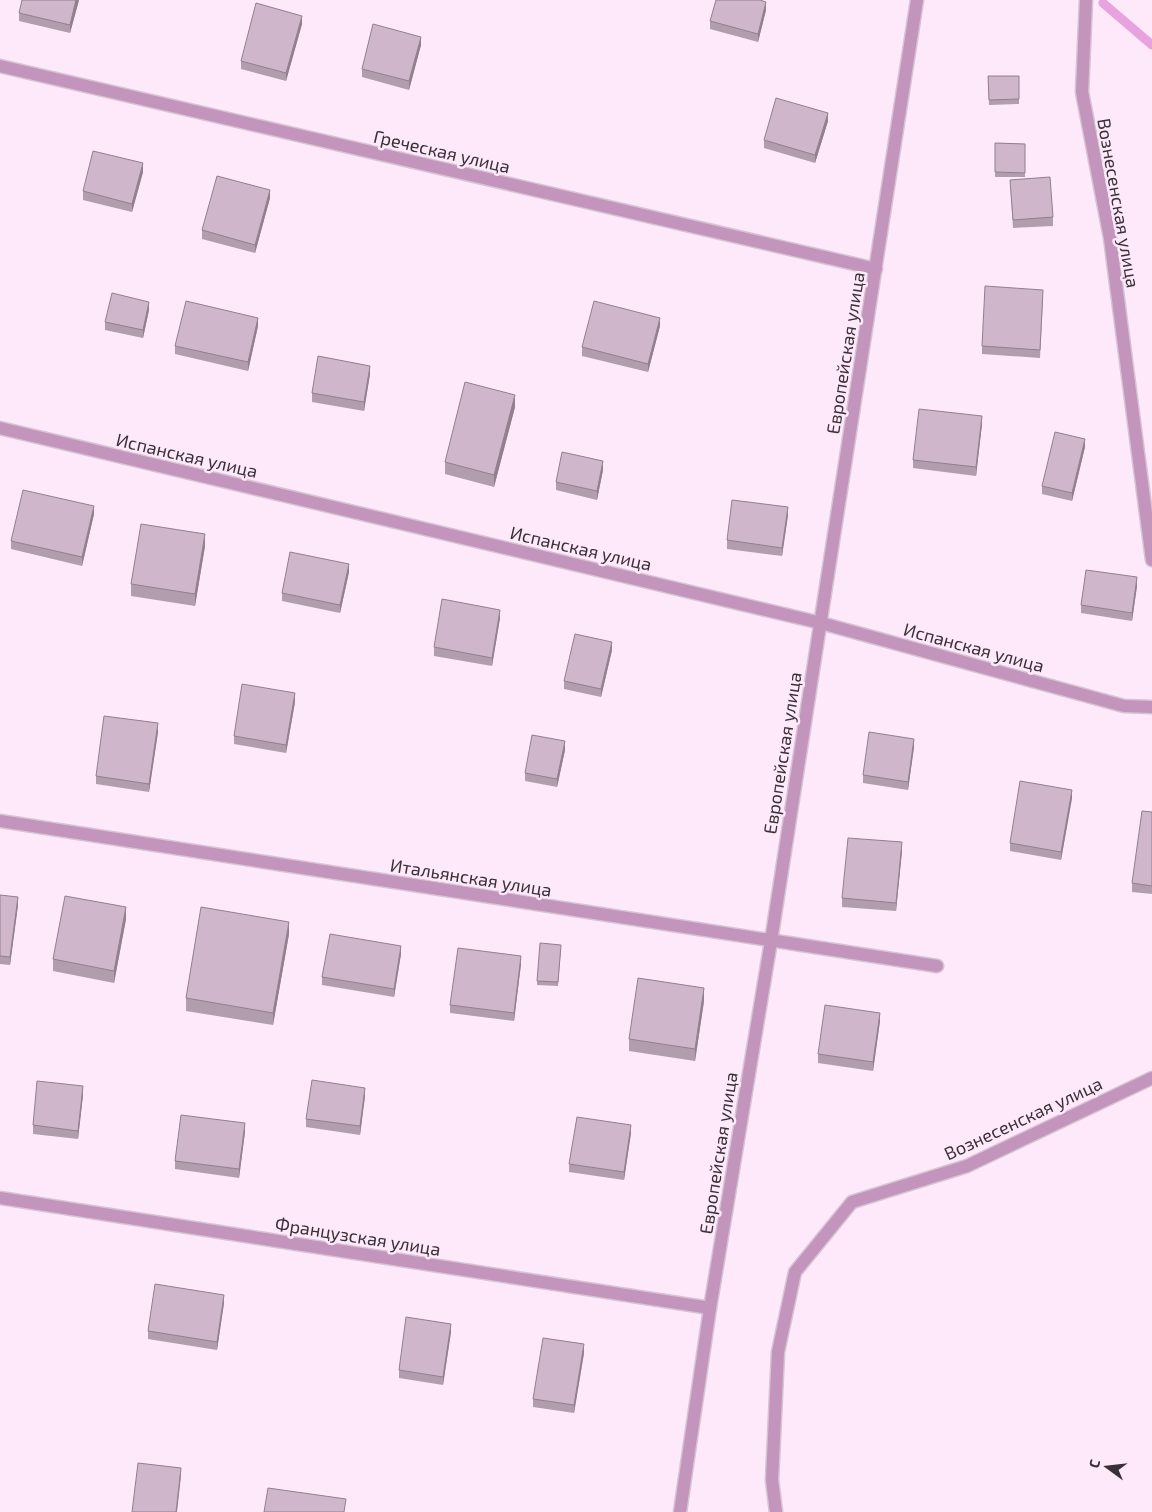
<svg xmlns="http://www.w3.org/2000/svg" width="1152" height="1512" font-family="'Exo 2',sans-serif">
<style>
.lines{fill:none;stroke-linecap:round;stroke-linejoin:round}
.stream{stroke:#e8a2de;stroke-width:9}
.minor-casing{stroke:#d6c4d3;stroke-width:15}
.minor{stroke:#c394bc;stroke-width:12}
.wall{fill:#b29daf}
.shaded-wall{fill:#917f8e}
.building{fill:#cfb6cb;stroke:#917f8e}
.labels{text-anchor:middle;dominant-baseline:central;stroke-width:5;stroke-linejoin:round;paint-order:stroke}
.street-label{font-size:18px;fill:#3a3038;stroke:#fde9fa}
</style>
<rect width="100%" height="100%" fill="#fde9fa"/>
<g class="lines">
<path class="stream" d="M 1103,3 L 1152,45"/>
<g class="minor-casing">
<g id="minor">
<path d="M 1086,0 L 1082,92 L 1110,238 L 1152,560"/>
<path d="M 0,66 L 876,269"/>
<path d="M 0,428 L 821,623 L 1124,706 L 1152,707"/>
<path d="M 0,821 L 937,966"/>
<path d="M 0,1198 L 710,1308"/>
<path d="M 680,1512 L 710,1308 L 771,941 L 917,0"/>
<path d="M 776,1512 L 772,1480 L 778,1352 L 795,1272 L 852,1202 L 967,1166 L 1152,1078"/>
</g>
</g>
<use href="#minor" class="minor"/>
</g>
<g class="wall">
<path d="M 22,0 L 79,0 L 70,33 L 19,21 L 19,13 Z"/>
<path d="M 766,10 L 758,42 L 710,29 L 710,21 Z"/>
<path d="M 302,24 L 286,81 L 241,69 L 241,61 Z"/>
<path d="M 421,45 L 409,90 L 362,77 L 362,69 Z"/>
<path d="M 988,76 L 1019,76 L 1019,104 L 989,105 Z"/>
<path d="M 828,121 L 815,163 L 764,148 L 764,140 Z"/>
<path d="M 995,143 L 1025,144 L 1025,177 L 995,177 Z"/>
<path d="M 143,172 L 132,212 L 83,200 L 83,191 Z"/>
<path d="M 1010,180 L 1053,217 L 1053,226 L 1013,228 Z"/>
<path d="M 270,198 L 255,253 L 202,239 L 202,230 Z"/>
<path d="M 1043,298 L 1040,358 L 982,354 L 982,346 Z"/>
<path d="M 149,310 L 143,338 L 105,330 L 105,322 Z"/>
<path d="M 258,326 L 248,371 L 175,354 L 175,346 Z"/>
<path d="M 660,326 L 648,372 L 582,356 L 582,347 Z"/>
<path d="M 370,374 L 364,411 L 312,402 L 312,393 Z"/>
<path d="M 515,407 L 494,487 L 445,474 L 445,462 Z"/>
<path d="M 982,424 L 976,476 L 913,468 L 913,460 Z"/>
<path d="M 1085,447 L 1072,501 L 1042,494 L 1042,486 Z"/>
<path d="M 603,470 L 597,500 L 556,490 L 556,482 Z"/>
<path d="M 94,514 L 82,566 L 11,549 L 11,541 Z"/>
<path d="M 788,515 L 782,556 L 727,549 L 727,540 Z"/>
<path d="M 205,546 L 195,606 L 131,596 L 131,584 Z"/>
<path d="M 349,572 L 340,613 L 282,601 L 282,593 Z"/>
<path d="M 1137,586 L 1132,621 L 1081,613 L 1081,605 Z"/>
<path d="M 500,618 L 492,666 L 434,656 L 434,647 Z"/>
<path d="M 612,650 L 601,697 L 564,689 L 564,681 Z"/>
<path d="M 295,702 L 286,753 L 234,744 L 234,736 Z"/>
<path d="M 158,732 L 149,792 L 96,784 L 96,776 Z"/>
<path d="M 914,747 L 908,790 L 863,783 L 863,775 Z"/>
<path d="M 565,750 L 557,787 L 525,781 L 525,773 Z"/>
<path d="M 1072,798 L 1061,860 L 1010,851 L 1010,843 Z"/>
<path d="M 1152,812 L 1152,894 L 1132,892 L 1132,883 Z"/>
<path d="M 902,851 L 896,911 L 842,907 L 842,898 Z"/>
<path d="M 0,895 L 18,905 L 10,965 L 0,964 Z"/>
<path d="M 126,919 L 114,983 L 53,971 L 53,959 Z"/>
<path d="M 289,934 L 273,1025 L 186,1011 L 186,998 Z"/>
<path d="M 561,949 L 558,986 L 537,985 L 537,981 Z"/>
<path d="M 401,954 L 394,997 L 322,985 L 322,977 Z"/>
<path d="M 521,964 L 514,1021 L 450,1013 L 450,1005 Z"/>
<path d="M 704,1001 L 695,1061 L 629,1051 L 629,1039 Z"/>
<path d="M 880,1021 L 873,1071 L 818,1063 L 818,1054 Z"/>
<path d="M 83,1095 L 78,1139 L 33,1134 L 33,1125 Z"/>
<path d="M 365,1096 L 360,1135 L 306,1127 L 306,1119 Z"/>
<path d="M 245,1132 L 239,1178 L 175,1169 L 175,1161 Z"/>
<path d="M 631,1133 L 624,1180 L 569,1172 L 569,1164 Z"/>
<path d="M 224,1303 L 217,1350 L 148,1339 L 148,1331 Z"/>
<path d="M 451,1332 L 443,1385 L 399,1378 L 399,1370 Z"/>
<path d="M 584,1353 L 574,1413 L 533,1407 L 533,1399 Z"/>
</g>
<g class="shaded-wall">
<path d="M 76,0 L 79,0 L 70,33 L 70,25 Z"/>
<path d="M 766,2 L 766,10 L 758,42 L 758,34 Z"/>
<path d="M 302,16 L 302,24 L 286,81 L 286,73 Z"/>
<path d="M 421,37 L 421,45 L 409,90 L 409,81 Z"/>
<path d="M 828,113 L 828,121 L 815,163 L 815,155 Z"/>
<path d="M 143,163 L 143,172 L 132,212 L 132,204 Z"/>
<path d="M 270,190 L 270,198 L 255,253 L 255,245 Z"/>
<path d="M 149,302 L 149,310 L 143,338 L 143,330 Z"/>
<path d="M 258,318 L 258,326 L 248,371 L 248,362 Z"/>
<path d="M 660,318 L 660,326 L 648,372 L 648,364 Z"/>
<path d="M 370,366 L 370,374 L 364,411 L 364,402 Z"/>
<path d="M 515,395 L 515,407 L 494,487 L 494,475 Z"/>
<path d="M 982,416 L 982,424 L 976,476 L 976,467 Z"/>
<path d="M 1085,439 L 1085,447 L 1072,501 L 1072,493 Z"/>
<path d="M 603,461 L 603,470 L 597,500 L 597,491 Z"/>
<path d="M 94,506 L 94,514 L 82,566 L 82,557 Z"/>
<path d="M 788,507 L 788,515 L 782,556 L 782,548 Z"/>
<path d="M 205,534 L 205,546 L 195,606 L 195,594 Z"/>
<path d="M 349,564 L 349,572 L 340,613 L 340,605 Z"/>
<path d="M 1137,577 L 1137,586 L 1132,621 L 1132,613 Z"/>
<path d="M 500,610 L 500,618 L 492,666 L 492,658 Z"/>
<path d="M 612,642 L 612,650 L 601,697 L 601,689 Z"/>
<path d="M 295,693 L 295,702 L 286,753 L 286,745 Z"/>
<path d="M 158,723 L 158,732 L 149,792 L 149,784 Z"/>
<path d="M 914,739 L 914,747 L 908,790 L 908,782 Z"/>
<path d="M 565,741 L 565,750 L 557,787 L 557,779 Z"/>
<path d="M 1072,790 L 1072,798 L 1061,860 L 1061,852 Z"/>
<path d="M 902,842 L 902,851 L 896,911 L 896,903 Z"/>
<path d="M 18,897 L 18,905 L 10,965 L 10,957 Z"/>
<path d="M 126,907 L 126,919 L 114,983 L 114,971 Z"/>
<path d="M 289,922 L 289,934 L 273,1025 L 273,1013 Z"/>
<path d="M 401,946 L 401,954 L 394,997 L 394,989 Z"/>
<path d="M 521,956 L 521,964 L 514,1021 L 514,1013 Z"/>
<path d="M 704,988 L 704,1001 L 695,1061 L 695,1049 Z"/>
<path d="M 880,1013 L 880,1021 L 873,1071 L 873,1062 Z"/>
<path d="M 83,1086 L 83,1095 L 78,1139 L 78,1131 Z"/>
<path d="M 365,1088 L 365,1096 L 360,1135 L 360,1126 Z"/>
<path d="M 245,1123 L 245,1132 L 239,1178 L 239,1169 Z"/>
<path d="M 631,1125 L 631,1133 L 624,1180 L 624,1172 Z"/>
<path d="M 224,1295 L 224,1303 L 217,1350 L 217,1342 Z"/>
<path d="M 451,1324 L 451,1332 L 443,1385 L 443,1377 Z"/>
<path d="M 584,1344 L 584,1353 L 574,1413 L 574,1405 Z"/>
<path d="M 181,1468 L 181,1476 L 177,1512 L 176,1512 Z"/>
</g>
<g class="building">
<path d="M 22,0 L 76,0 L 70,25 L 19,13 Z"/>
<path d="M 716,0 L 760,0 L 766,2 L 758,34 L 710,21 Z"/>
<path d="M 256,3 L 302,16 L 286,73 L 241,61 Z"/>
<path d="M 373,24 L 421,37 L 409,81 L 362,69 Z"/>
<path d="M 988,76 L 1019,76 L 1019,99 L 989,100 Z"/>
<path d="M 776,98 L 828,113 L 815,155 L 764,140 Z"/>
<path d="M 995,143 L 1025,144 L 1025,173 L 995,172 Z"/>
<path d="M 93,151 L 143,163 L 132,204 L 83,191 Z"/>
<path d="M 217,176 L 270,190 L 255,245 L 202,230 Z"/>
<path d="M 1050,177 L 1053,217 L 1013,220 L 1010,180 Z"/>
<path d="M 985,286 L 1043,290 L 1040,350 L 982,346 Z"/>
<path d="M 112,293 L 149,302 L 143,330 L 105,322 Z"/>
<path d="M 186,301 L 258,318 L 248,362 L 175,346 Z"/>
<path d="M 594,301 L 660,318 L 648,364 L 582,347 Z"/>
<path d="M 318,356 L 370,366 L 364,402 L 312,393 Z"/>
<path d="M 465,382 L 515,395 L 494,475 L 445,462 Z"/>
<path d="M 919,409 L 982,416 L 976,467 L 913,460 Z"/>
<path d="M 1055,432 L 1085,439 L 1072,493 L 1042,486 Z"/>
<path d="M 562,452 L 603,461 L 597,491 L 556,482 Z"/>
<path d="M 23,490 L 94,506 L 82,557 L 11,541 Z"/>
<path d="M 732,500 L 788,507 L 782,548 L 727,540 Z"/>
<path d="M 141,524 L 205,534 L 195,594 L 131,584 Z"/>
<path d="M 290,552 L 349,564 L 340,605 L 282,593 Z"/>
<path d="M 1086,570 L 1137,577 L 1132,613 L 1081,605 Z"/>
<path d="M 442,599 L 500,610 L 492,658 L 434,647 Z"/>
<path d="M 575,634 L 612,642 L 601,689 L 564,681 Z"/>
<path d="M 242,684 L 295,693 L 286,745 L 234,736 Z"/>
<path d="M 104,716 L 158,723 L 149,784 L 96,776 Z"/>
<path d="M 869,732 L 914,739 L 908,782 L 863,775 Z"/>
<path d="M 532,735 L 565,741 L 557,779 L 525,773 Z"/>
<path d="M 1020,781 L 1072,790 L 1061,852 L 1010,843 Z"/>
<path d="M 1142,811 L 1152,812 L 1152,886 L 1132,883 Z"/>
<path d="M 848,838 L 902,842 L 896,903 L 842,898 Z"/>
<path d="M 0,895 L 18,897 L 10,957 L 0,956 Z"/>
<path d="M 65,896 L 126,907 L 114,971 L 53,959 Z"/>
<path d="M 201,907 L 289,922 L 273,1013 L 186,998 Z"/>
<path d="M 330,934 L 401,946 L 394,989 L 322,977 Z"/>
<path d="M 540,943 L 561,945 L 558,982 L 537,981 Z"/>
<path d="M 458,948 L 521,956 L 514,1013 L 450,1005 Z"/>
<path d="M 638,978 L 704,988 L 695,1049 L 629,1039 Z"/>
<path d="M 825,1005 L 880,1013 L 873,1062 L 818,1054 Z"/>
<path d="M 312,1080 L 365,1088 L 360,1126 L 306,1119 Z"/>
<path d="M 37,1081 L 83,1086 L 78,1131 L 33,1125 Z"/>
<path d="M 181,1115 L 245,1123 L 239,1169 L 175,1161 Z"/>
<path d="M 577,1117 L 631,1125 L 624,1172 L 569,1164 Z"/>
<path d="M 155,1284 L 224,1295 L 217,1342 L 148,1331 Z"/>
<path d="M 406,1317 L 451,1324 L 443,1377 L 399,1370 Z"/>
<path d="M 543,1338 L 584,1344 L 574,1405 L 533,1399 Z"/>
<path d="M 138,1463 L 181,1468 L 176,1512 L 132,1512 Z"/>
<path d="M 268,1488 L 346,1499 L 344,1512 L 264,1512 Z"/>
</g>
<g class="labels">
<g class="street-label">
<text transform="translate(442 151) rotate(13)">Греческая улица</text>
<text transform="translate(1119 203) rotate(80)">Вознесенская улица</text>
<text transform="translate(845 353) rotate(-81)">Европейская улица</text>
<text transform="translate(187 455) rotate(13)">Испанская улица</text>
<text transform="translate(581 548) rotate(13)">Испанская улица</text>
<text transform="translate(974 647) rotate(15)">Испанская улица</text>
<text transform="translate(782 753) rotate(-81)">Европейская улица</text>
<text transform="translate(471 877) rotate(9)">Итальянская улица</text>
<text transform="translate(1023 1118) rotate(-25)">Вознесенская улица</text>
<text transform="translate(718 1153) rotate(-81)">Европейская улица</text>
<text transform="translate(358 1236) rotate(9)">Французская улица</text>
</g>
</g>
<g transform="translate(1107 1467) rotate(285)" stroke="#fde9fa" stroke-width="4" paint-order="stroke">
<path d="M0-4L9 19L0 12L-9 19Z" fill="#3a3038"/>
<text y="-8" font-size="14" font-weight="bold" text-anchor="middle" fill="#3a3038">С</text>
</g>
</svg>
